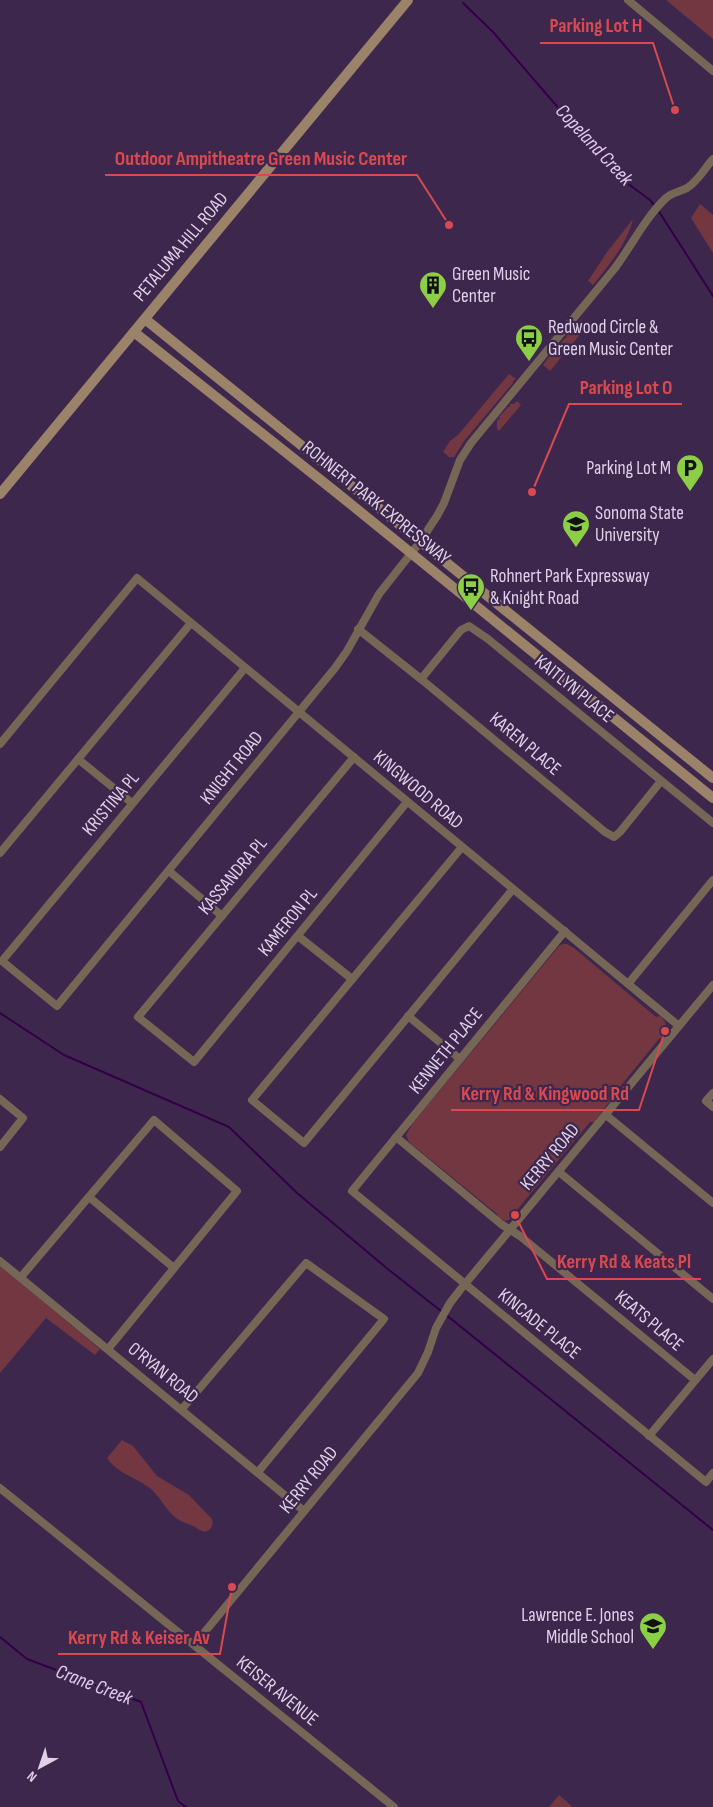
<svg xmlns="http://www.w3.org/2000/svg" width="713" height="1807" font-family="'Sofia Sans Condensed',sans-serif">
<style>
.green{fill:#723740}
.lines{fill:none;stroke-linecap:round;stroke-linejoin:round}
.stream{stroke:#310047;stroke-width:2}
.street{stroke:#756655;stroke-width:8}
.secondary{stroke:#9a8368;stroke-width:10}
.labels{text-anchor:middle;dominant-baseline:central;stroke-width:4.5;stroke-linejoin:round;paint-order:stroke}
.street-label{font-size:19px;fill:#dfd1e9;stroke:#3e274c}
.poi-label{font-size:19px;fill:#dfd1e9;stroke:#3e274c;text-anchor:start}
.water-label{font-size:20px;font-style:italic;fill:#e1c9f1;stroke:#3e274c}
.leader{fill:none;stroke:#d84a4f;stroke-width:2}
.callout-dot{fill:#d84a4f;stroke:#3e274c;stroke-width:2}
.callout-label{font-size:20px;text-anchor:middle;font-weight:bold;fill:#d84a4f;stroke:#3e274c;stroke-width:4.5;stroke-linejoin:round;paint-order:stroke}
</style>
<rect width="100%" height="100%" fill="#3e274c"/>
<g class="green">
<path d="M 666,0 L 713,0 L 713,39 Z"/>
<path d="M 700,204 L 713,215 L 713,253 L 691,218 Z"/>
<path d="M 633,219 C 627,244 609,265 593,285 L 588,281 L 607,252 Z"/>
<path d="M 580,320 L 587,326 L 550,371 L 543,365 L 550,356 L 552,357 L 551,355 L 558,347 L 560,347 L 559,345 L 565,338 L 567,338 L 566,336 L 572,329 L 575,329 Z"/>
<path d="M 509,374 L 516,379 L 513,381 L 513,383 L 464,441 L 454,457 L 449,457 L 443,452 L 450,441 L 458,435 Z"/>
<path d="M 517,401 L 521,405 L 499,431 L 497,429 L 497,420 L 500,419 L 499,417 L 508,407 L 510,407 L 510,404 L 514,404 Z"/>
<path d="M 563,944 L 567,944 L 574,948 L 656,1017 L 660,1016 C 668,1023 670,1034 659,1039 L 610,1099 L 610,1101 L 594,1122 L 590,1122 L 517,1210 L 518,1214 L 515,1218 L 505,1221 L 498,1217 L 497,1214 L 409,1142 L 406,1135 L 413,1123 L 559,946 Z"/>
<path d="M 0,1266 L 100,1349 L 95,1355 L 46,1318 L 0,1373 Z"/>
<path d="M 122,1440 L 133,1446 L 157,1476 L 189,1495 L 212,1519 C 213,1523 213,1526 210,1529 C 204,1535 199,1529 193,1526 C 187,1523 181,1522 176,1518 C 166,1510 160,1497 151,1489 C 136,1477 118,1474 107,1458 Z"/>
<path d="M 559,1795 L 573,1807 L 549,1807 Z"/>
</g>
<g class="lines">
<g class="stream">
<path d="M 463,3 L 493,32 L 574,126 L 598,148 L 627,183 L 650,200 L 655,206"/>
<path d="M 658,210 L 713,296"/>
<path d="M 0,1013 L 64,1055 L 229,1127 L 297,1193 L 389,1270 L 441,1311"/>
<path d="M 445,1314 L 713,1530"/>
<path d="M 0,1637 L 27,1659 L 141,1702 L 178,1801 L 186,1807"/>
</g>
<g class="street">
<path d="M 628,0 L 713,71"/>
<path d="M 358,629 L 421,679 L 605,832 L 614,837 L 620,832 L 661,781"/>
<path d="M 245,668 L 2,961 L 57,1006 L 335,668 L 347,651 L 379,594 L 420,542 L 437,516 L 444,503 L 460,460 L 471,443 L 615,268 C 632,245 645,218 666,198 C 673,192 680,192 687,188 C 698,181 705,168 713,159"/>
<path d="M 421,679 L 461,630 L 469,626 L 488,639 L 713,823"/>
<path d="M 0,744 L 137,578 L 679,1026"/>
<path d="M 354,757 L 138,1017 L 194,1062 L 407,802"/>
<path d="M 78,759 L 132,803"/>
<path d="M 462,847 L 252,1100 L 304,1143 L 513,889"/>
<path d="M 0,853 L 191,623"/>
<path d="M 169,871 L 222,916"/>
<path d="M 565,931 L 352,1191 L 706,1482 L 713,1473"/>
<path d="M 298,936 L 352,979"/>
<path d="M 628,984 L 713,880"/>
<path d="M 408,1016 L 460,1059"/>
<path d="M 713,1093 L 706,1101 L 713,1107"/>
<path d="M 0,1099 L 23,1118 L 0,1147"/>
<path d="M 606,1115 L 713,1203"/>
<path d="M 396,1137 L 501,1224 L 520,1236 L 695,1380"/>
<path d="M 559,1172 L 713,1299"/>
<path d="M 89,1197 L 174,1268"/>
<path d="M 0,1261 L 304,1511"/>
<path d="M 21,1277 L 154,1120 L 237,1191 L 108,1349"/>
<path d="M 182,1409 L 306,1263 L 384,1319 L 258,1472"/>
<path d="M 649,1436 L 713,1359"/>
<path d="M 0,1488 L 394,1807"/>
<path d="M 194,1645 L 418,1373 L 428,1352 L 436,1328 L 450,1303 L 460,1290 L 713,985"/>
</g>
<g class="secondary">
<path d="M 145,319 L 713,778"/>
<path d="M 134,332 L 337,493 L 713,798"/>
<path d="M 0,494 L 408,0"/>
</g>
</g>
<defs>
<g id="building-pin" transform="scale(1.4375)"><path d="M0 17L-7.5 6A9.5 9.5 0 1 1 7.5 6Z" fill="#8cce46" stroke="#3e274c"/><path d="M-4-6H4V6H1V3H-1V6H-4ZM-2.5-4.3h1.7v1.8h-1.7ZM.8-4.3h1.7v1.8H.8ZM-2.5-1h1.7V.8h-1.7ZM.8-1h1.7V.8H.8Z" fill="#111"/></g>
<g id="bus-pin" transform="scale(1.4375)"><path d="M0 17L-7.5 6A9.5 9.5 0 1 1 7.5 6Z" fill="#8cce46" stroke="#3e274c"/><path d="M-5-6H5V4H4V6H2V4H-2V6H-4V4H-5ZM-3.5-4V0h7V-4ZM-3.5 1.2v1.5H-2V1.2ZM2 1.2v1.5H3.5V1.2Z" fill="#111"/></g>
<g id="parking-pin" transform="scale(1.4375)"><path d="M0 17L-7.5 6A9.5 9.5 0 1 1 7.5 6Z" fill="#8cce46" stroke="#3e274c"/><path d="M-3.5-5.5H1a3.5 3.5 0 0 1 0 7H-1V5.5H-3.5ZM-1-3.4V-.6H.8a1.4 1.4 0 0 0 0-2.8Z" fill="#111"/></g>
<g id="university-pin" transform="scale(1.4375)"><path d="M0 17L-7.5 6A9.5 9.5 0 1 1 7.5 6Z" fill="#8cce46" stroke="#3e274c"/><path d="M0-5L7-2L0 1L-7-2ZM-4 1L0 2.5L4 1V4Q0 6-4 4Z" fill="#111"/></g>
<g id="school-pin" transform="scale(1.4375)"><path d="M0 17L-7.5 6A9.5 9.5 0 1 1 7.5 6Z" fill="#8cce46" stroke="#3e274c"/><path d="M0-5L7-2L0 1L-7-2ZM-4 1L0 2.5L4 1V4Q0 6-4 4Z" fill="#111"/></g>
</defs>
<g fill-rule="evenodd">
<use href="#building-pin" x="433" y="285"/>
<use href="#bus-pin" x="529" y="338"/>
<use href="#parking-pin" x="690" y="468"/>
<use href="#university-pin" x="576" y="524"/>
<use href="#bus-pin" x="471" y="587"/>
<use href="#school-pin" x="653" y="1626"/>
</g>
<g class="labels">
<g class="street-label">
<text transform="translate(181 247) rotate(-50)">PETALUMA HILL ROAD</text>
<text transform="translate(376 503) rotate(39)">ROHNERT PARK EXPRESSWAY</text>
<text transform="translate(574 689) rotate(39)">KAITLYN PLACE</text>
<text transform="translate(525 744) rotate(40)">KAREN PLACE</text>
<text transform="translate(232 768) rotate(-51)">KNIGHT ROAD</text>
<text transform="translate(418 790) rotate(40)">KINGWOOD ROAD</text>
<text transform="translate(111 804) rotate(-50)">KRISTINA PL</text>
<text transform="translate(233 876) rotate(-50)">KASSANDRA PL</text>
<text transform="translate(288 922) rotate(-51)">KAMERON PL</text>
<text transform="translate(446 1051) rotate(-51)">KENNETH PLACE</text>
<text transform="translate(550 1157) rotate(-50)">KERRY ROAD</text>
<text transform="translate(649 1321) rotate(40)">KEATS PLACE</text>
<text transform="translate(539 1324) rotate(39)">KINCADE PLACE</text>
<text transform="translate(163 1373) rotate(39)">O'RYAN ROAD</text>
<text transform="translate(309 1480) rotate(-51)">KERRY ROAD</text>
<text transform="translate(277 1691) rotate(39)">KEISER AVENUE</text>
</g>
<g class="poi-label">
<text x="452" y="274">Green Music<tspan x="452" dy="22">Center</tspan></text>
<text x="548" y="327">Redwood Circle &amp;<tspan x="548" dy="22">Green Music Center</tspan></text>
<text x="671" y="468" text-anchor="end">Parking Lot M</text>
<text x="595" y="513">Sonoma State<tspan x="595" dy="22">University</tspan></text>
<text x="490" y="576">Rohnert Park Expressway<tspan x="490" dy="22">&amp; Knight Road</tspan></text>
<text x="634" y="1615" text-anchor="end">Lawrence E. Jones<tspan x="634" dy="22">Middle School</tspan></text>
</g>
<g class="water-label">
<text transform="translate(594 145) rotate(47)">Copeland Creek</text>
<text transform="translate(94 1685) rotate(21)">Crane Creek</text>
</g>
</g>
<path class="leader" d="M675 110L653 43H540M449 225L417 175H105M532 492L569 404H682M665 1031L639 1110H451M515 1215L547 1279H701M232 1587L220 1654H58"/>
<g class="callout-dot">
<circle cx="675" cy="110" r="5"/>
<circle cx="449" cy="225" r="5"/>
<circle cx="532" cy="492" r="5"/>
<circle cx="665" cy="1031" r="5"/>
<circle cx="515" cy="1215" r="5"/>
<circle cx="232" cy="1587" r="5"/>
</g>
<g class="callout-label">
<text x="596" y="32">Parking Lot H</text>
<text x="261" y="165">Outdoor Ampitheatre Green Music Center</text>
<text x="626" y="394">Parking Lot O</text>
<text x="545" y="1100">Kerry Rd &amp; Kingwood Rd</text>
<text x="624" y="1268">Kerry Rd &amp; Keats Pl</text>
<text x="139" y="1644">Kerry Rd &amp; Keiser Av</text>
</g>
<g transform="translate(40 1767) rotate(220)" stroke="#3e274c" stroke-width="4" paint-order="stroke">
<path d="M0-4L9 19L0 12L-9 19Z" fill="#dfd1e9"/>
<text y="-8" font-size="14" font-weight="bold" text-anchor="middle" fill="#dfd1e9">N</text>
</g>
</svg>
